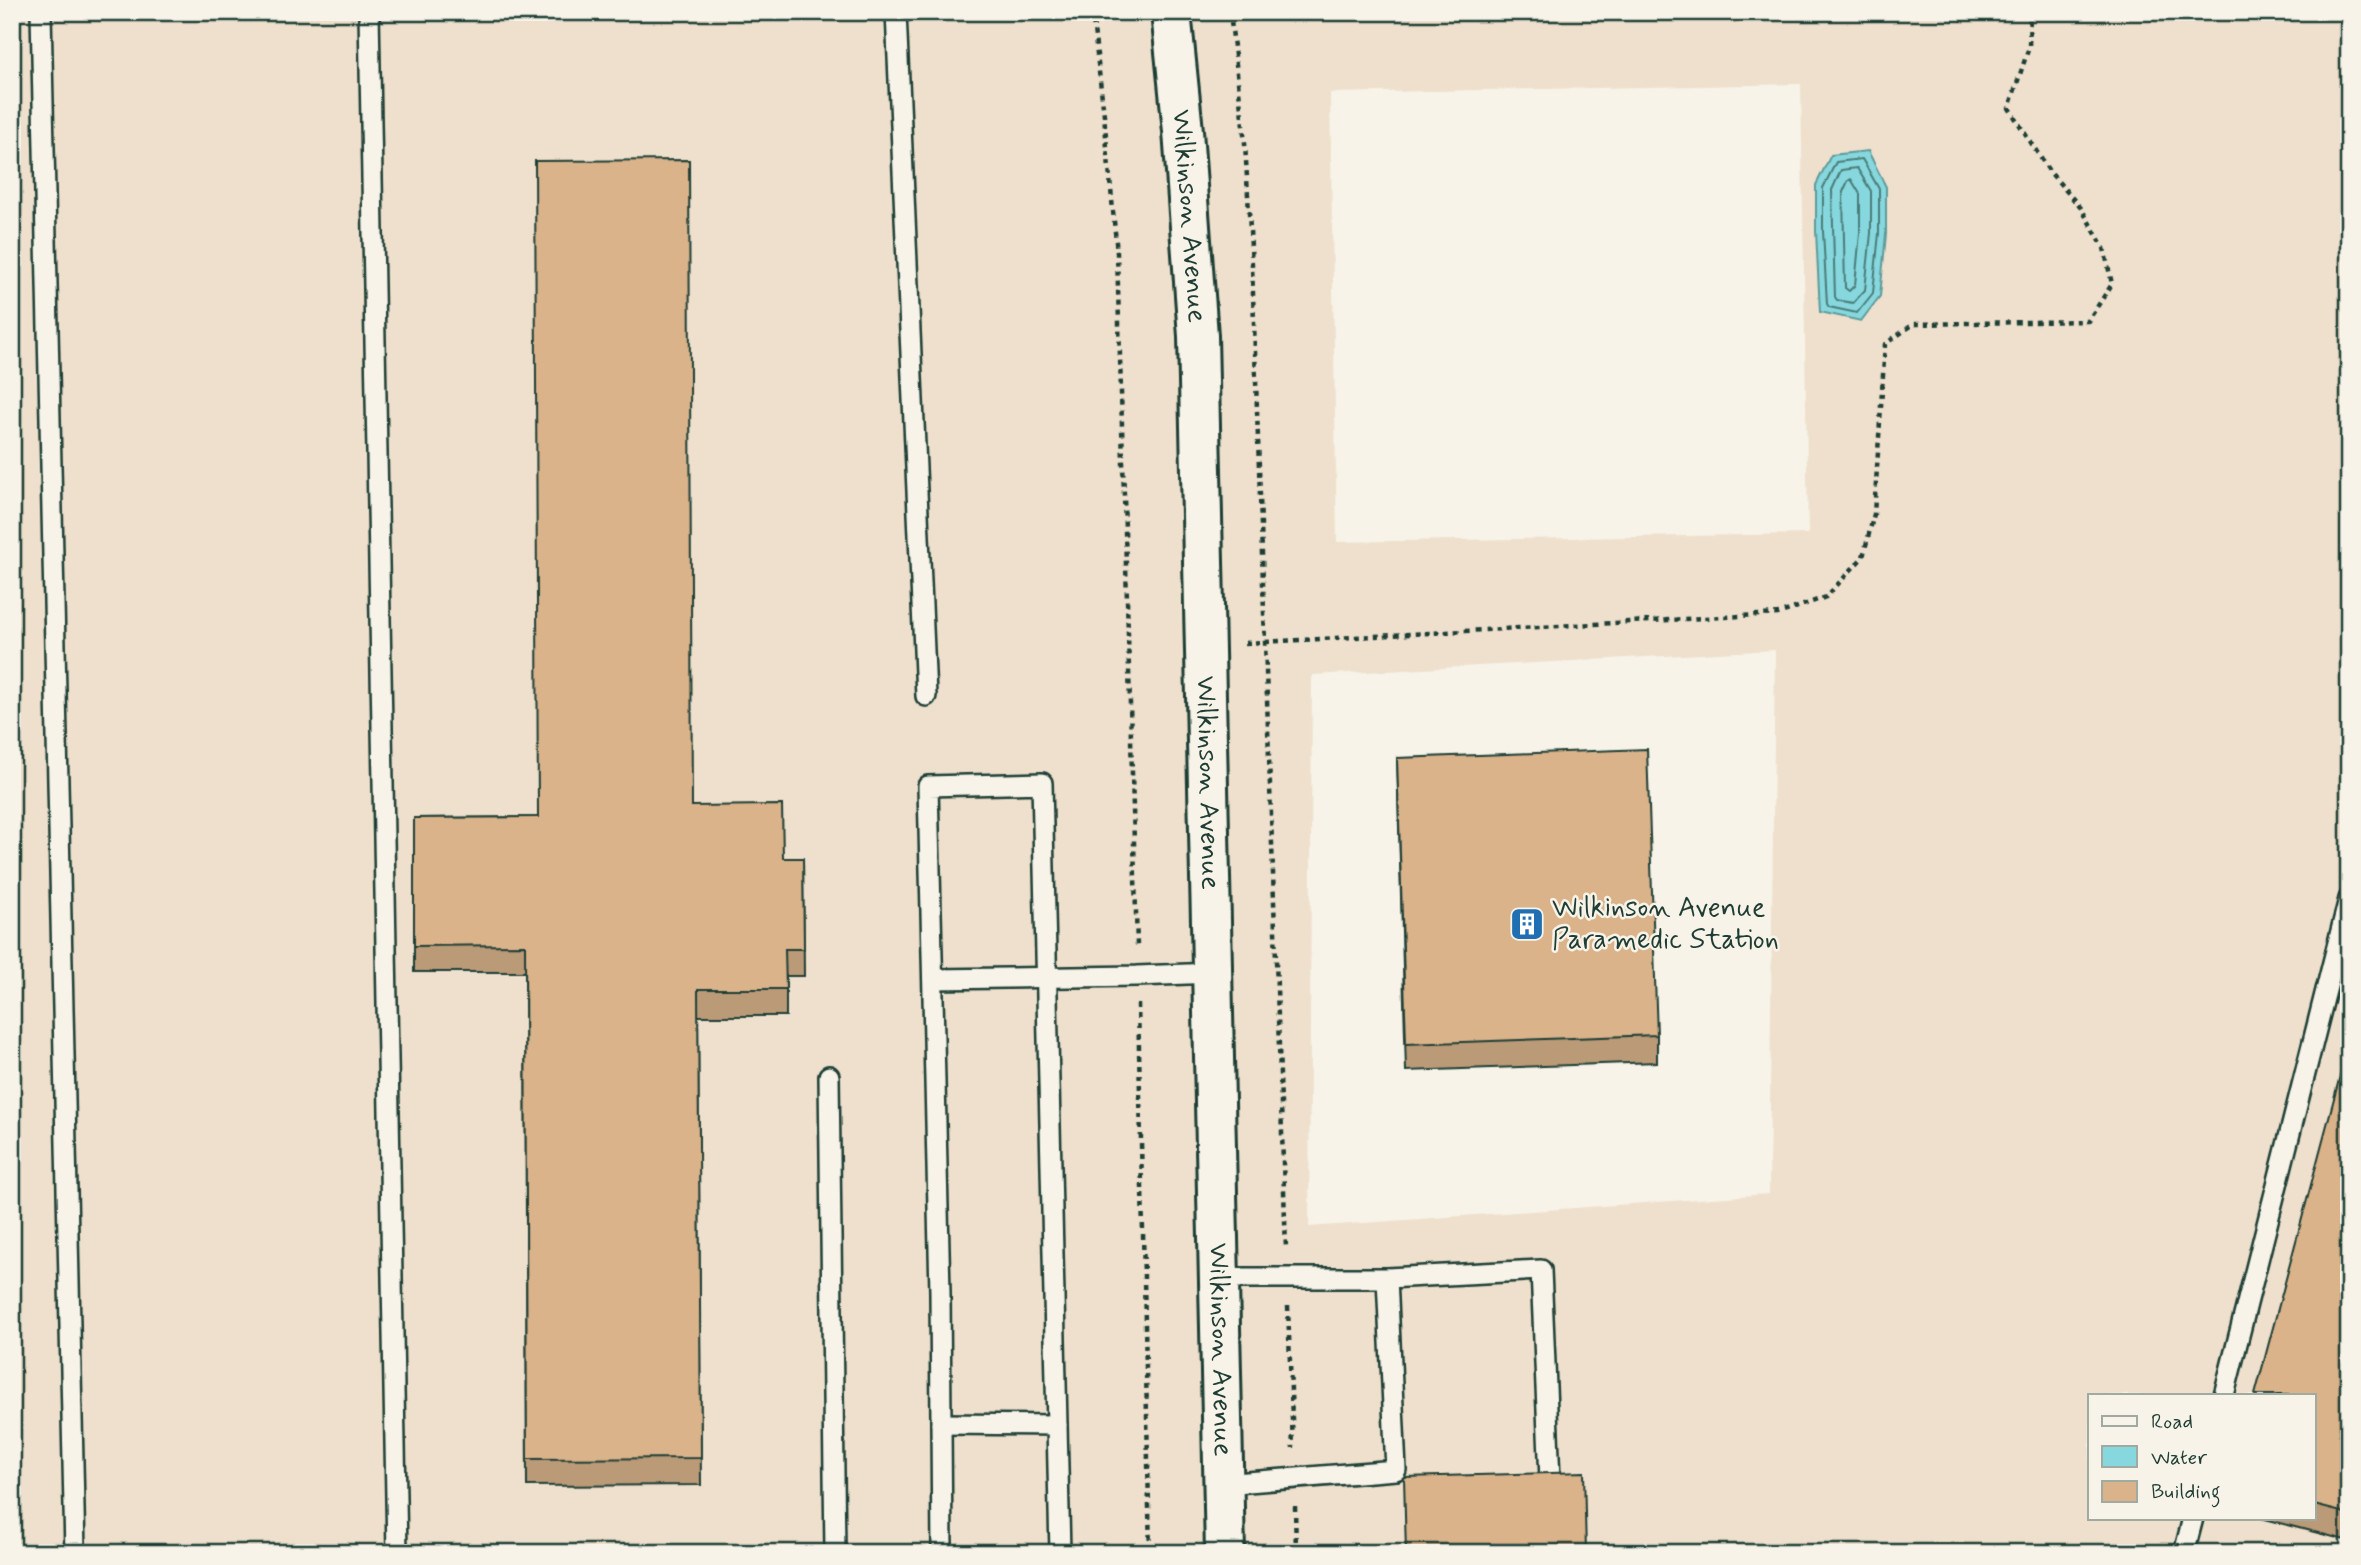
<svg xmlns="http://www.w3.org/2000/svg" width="2361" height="1565" font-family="Mynerve,sans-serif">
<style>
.built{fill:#eee0cc;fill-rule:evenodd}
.water{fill:#87d8de;stroke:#5d9a9a;stroke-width:2}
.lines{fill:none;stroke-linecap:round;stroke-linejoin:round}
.shore{stroke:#497b78;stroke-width:2}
.lane-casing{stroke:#1f3d34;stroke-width:24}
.secondary-casing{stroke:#1f3d34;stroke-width:44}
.path{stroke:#1f3d34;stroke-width:4.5;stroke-dasharray:5 5;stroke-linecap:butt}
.lane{stroke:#f7f3e8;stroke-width:19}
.secondary{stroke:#f7f3e8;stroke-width:38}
.wall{fill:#bb9a78;stroke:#1f3d34;stroke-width:2}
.building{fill:#dab38b;stroke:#1f3d34;stroke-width:2}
.labels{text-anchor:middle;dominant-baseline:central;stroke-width:5;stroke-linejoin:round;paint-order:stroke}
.street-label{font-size:28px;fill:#1f3d34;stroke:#f7f3e8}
.poi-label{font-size:28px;fill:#1f3d34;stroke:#f7f3e8;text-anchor:start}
</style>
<rect width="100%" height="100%" fill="#f7f3e8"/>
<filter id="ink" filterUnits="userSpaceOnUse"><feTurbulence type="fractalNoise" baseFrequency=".0143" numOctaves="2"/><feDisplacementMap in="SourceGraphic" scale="14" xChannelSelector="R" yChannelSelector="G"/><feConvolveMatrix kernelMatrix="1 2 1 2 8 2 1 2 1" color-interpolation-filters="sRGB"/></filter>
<g filter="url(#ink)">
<path class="built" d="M 12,12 L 2349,12 L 2349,1553 L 12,1553 ZM 1801,84 L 1808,534 L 1337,542 L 1330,93 ZM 1775,650 L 1769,1194 L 1309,1227 L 1312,675 ZM 2090,1395 L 2314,1395 L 2314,1518 L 2090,1518 Z"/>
<path class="water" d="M 1868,151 L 1886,187 L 1886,234 L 1880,296 L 1861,321 L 1820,312 L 1816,231 L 1816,185 L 1831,155 Z"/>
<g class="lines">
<g class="shore">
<path d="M 1862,159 L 1879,189 L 1879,233 L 1873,293 L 1857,313 L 1829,307 L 1827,304 L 1823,231 L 1823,188 L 1836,162 Z"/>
<path d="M 1857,168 L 1871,191 L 1871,233 L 1865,290 L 1853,303 L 1837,300 L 1835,297 L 1832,190 L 1841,170 Z"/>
<path d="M 1851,179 L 1860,194 L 1860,233 L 1855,285 L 1849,291 L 1845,288 L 1843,192 L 1848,181 Z"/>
</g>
<g class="lane-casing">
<g id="lane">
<path d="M 41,12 L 75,1553"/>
<path d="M 369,12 L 397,1553"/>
<path d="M 896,12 L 926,696"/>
<path d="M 933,979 L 1137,976 L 1213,973"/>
<path d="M 829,1076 L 835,1553"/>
<path d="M 1219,1278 L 1387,1278 L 1396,1470 L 1223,1484"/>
<path d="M 1387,1278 L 1541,1270 L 1550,1480"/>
<path d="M 2224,1395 L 2349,899"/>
<path d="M 941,1424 L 1057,1425"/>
<path d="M 942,1553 L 940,1292 L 928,786 L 1042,783 L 1060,1553"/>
<path d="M 2184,1553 L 2193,1518"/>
</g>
</g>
<g class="secondary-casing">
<g id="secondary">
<path id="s1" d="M 1171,12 L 1183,131 L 1198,336 L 1225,1553"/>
</g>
</g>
<g class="path">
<path d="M 1092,12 L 1104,115 L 1117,253 L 1137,947"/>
<path d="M 1230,12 L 1245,143 L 1252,265 L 1286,1249"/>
<path d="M 1245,643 L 1778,614 L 1826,597 L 1863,557 L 1874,514 L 1885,344 L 1914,324 L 2088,321 L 2112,284 L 2104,248 L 2081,208 L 2049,171 L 2009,108 L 2029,47 L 2030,12"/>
<path d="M 1138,1004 L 1150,1553"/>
<path d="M 1288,1306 L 1293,1448"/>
<path d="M 1295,1506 L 1296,1553"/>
</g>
<use href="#lane" class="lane"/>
<use href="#secondary" class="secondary"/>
</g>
<g class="wall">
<path d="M 1397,758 L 1657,1035 L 1657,1062 L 1406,1071 Z"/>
<path d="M 692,806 L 783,858 L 803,858 L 804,976 L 786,976 L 786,1016 L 698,1016 L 701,1485 L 527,1486 L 525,972 L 414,972 L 414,818 L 537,817 Z"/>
<path d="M 2349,1042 L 2349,1541 L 2260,1518 L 2314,1518 L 2314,1395 Z"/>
</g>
<g class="building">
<path d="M 689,160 L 692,806 L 782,805 L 783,858 L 803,858 L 804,949 L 785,949 L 786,989 L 698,989 L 701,1458 L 527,1459 L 525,945 L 414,946 L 414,818 L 538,817 L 535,161 Z"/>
<path d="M 1647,749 L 1657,1035 L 1406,1044 L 1397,758 Z"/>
<path d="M 2349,1042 L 2349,1514 L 2314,1505 L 2314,1395 L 2255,1395 Z"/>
<path d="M 1584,1472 L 1586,1553 L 1406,1553 L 1404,1477 Z"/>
</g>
</g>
<defs>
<g id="building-square" transform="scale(1.75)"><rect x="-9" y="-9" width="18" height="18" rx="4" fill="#1f6fb2" stroke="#f7f3e8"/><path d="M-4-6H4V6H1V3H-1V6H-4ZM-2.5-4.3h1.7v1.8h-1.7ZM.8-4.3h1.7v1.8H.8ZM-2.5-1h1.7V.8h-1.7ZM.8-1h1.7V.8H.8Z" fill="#fff"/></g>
</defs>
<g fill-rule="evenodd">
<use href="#building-square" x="1527" y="924"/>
</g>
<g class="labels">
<g class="street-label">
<text stroke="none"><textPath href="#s1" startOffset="205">Wilkinson Avenue</textPath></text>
<text stroke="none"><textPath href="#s1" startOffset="772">Wilkinson Avenue</textPath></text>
<text stroke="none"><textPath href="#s1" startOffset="1339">Wilkinson Avenue</textPath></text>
</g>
<g class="poi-label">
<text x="1552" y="908">Wilkinson Avenue<tspan x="1552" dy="32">Paramedic Station</tspan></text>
</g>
</g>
<rect width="2361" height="1565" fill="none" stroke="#f7f3e8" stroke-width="42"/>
<rect x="21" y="21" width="2319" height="1523" fill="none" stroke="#1f3d34" stroke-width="2.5" filter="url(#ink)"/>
<rect x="2088" y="1394" width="228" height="126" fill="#f7f3e8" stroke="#a1aaa0" stroke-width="2"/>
<rect x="2102" y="1416" width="35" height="10" fill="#f7f3e8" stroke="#a1aaa0" stroke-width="2"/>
<text x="2151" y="1428" font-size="21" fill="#1f3d34">Road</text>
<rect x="2102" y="1446" width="35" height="21" fill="#87d8de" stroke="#a1aaa0" stroke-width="2"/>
<text x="2151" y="1464" font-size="21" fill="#1f3d34">Water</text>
<rect x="2102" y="1481" width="35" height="21" fill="#dab38b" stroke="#a1aaa0" stroke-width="2"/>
<text x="2151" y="1498" font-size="21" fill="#1f3d34">Building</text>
</svg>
